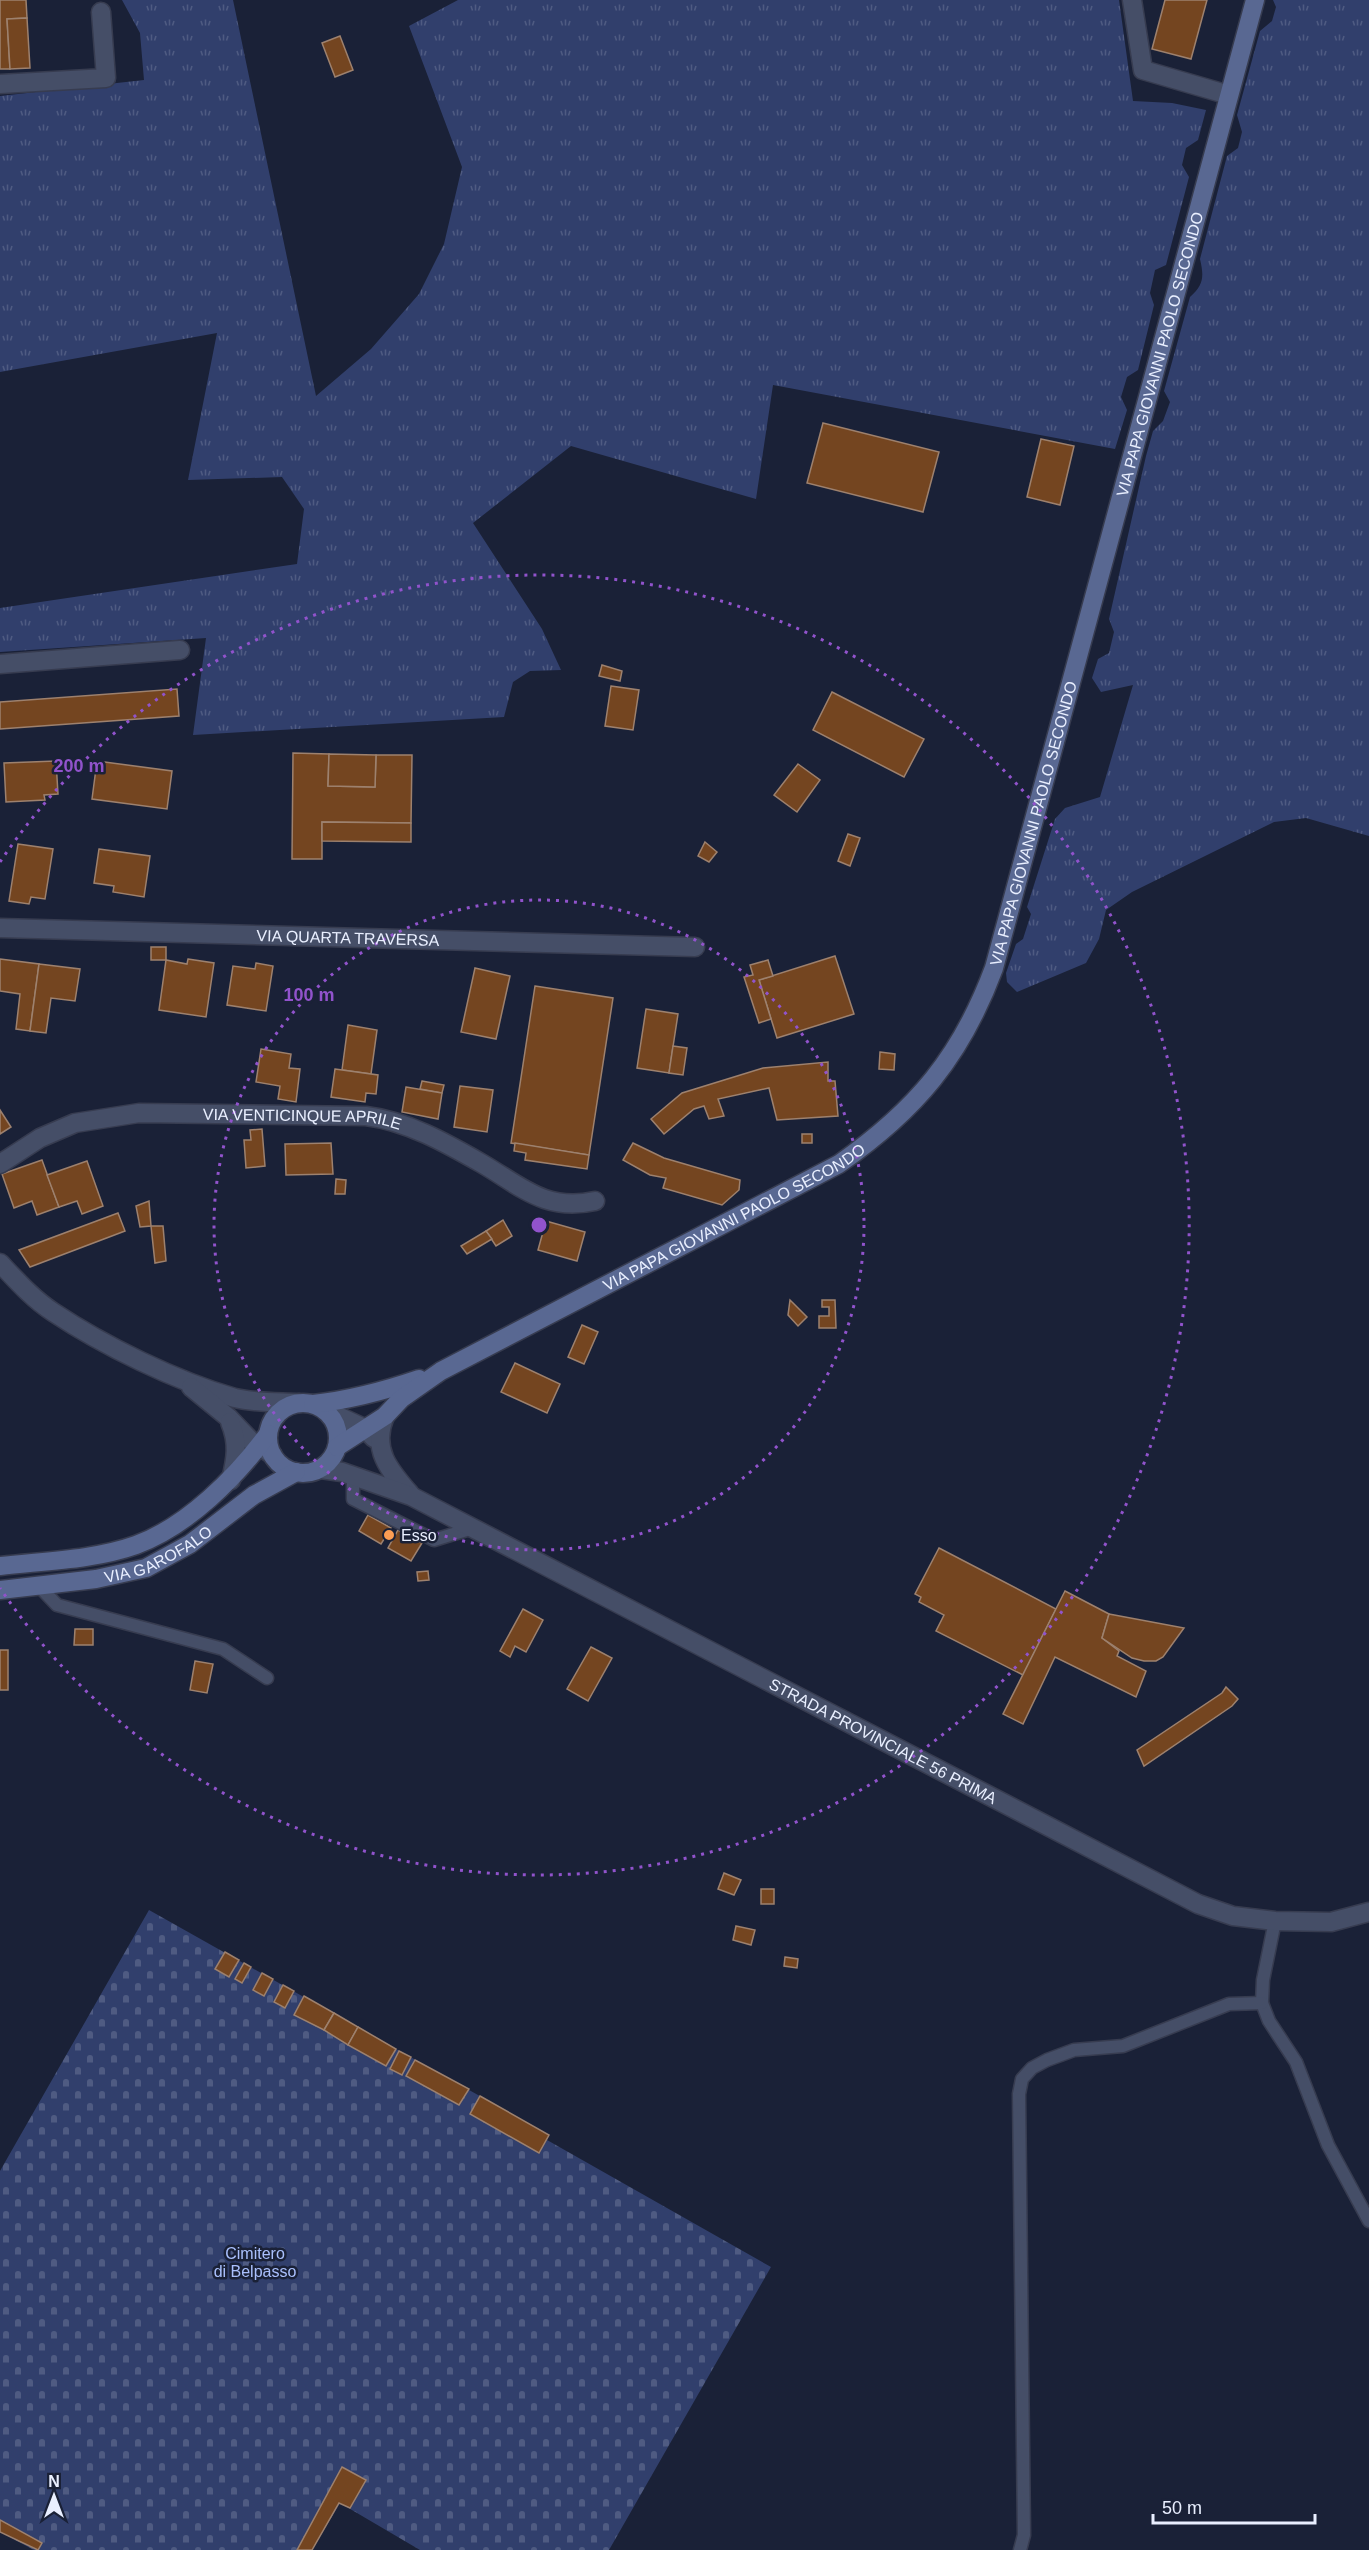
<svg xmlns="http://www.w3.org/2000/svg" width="1369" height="2550" font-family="Arial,sans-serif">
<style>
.grass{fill:url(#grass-tufts)}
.cemetery{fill:url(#cemetery-stones)}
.building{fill:#744520;stroke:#9d816e;stroke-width:1.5}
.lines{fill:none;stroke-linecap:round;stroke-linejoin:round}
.service-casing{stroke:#373c50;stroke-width:15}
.minor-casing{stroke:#373c50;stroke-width:21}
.tertiary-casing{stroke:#373c50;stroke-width:21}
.secondary-casing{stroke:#373c50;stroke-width:21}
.service{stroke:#454e67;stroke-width:12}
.minor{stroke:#454e67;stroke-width:18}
.tertiary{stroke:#454e67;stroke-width:18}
.secondary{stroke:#596892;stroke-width:18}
.ring{fill:none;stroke:#9153cc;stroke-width:3;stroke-dasharray:3 6}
.poi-dot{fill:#fc9d53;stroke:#1a2137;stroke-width:2}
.labels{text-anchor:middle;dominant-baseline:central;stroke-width:5;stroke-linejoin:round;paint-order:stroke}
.street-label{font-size:16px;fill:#e9efff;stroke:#1a2137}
.poi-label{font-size:16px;fill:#e9efff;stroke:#1a2137;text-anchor:start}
.park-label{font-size:16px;fill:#aac0fd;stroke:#1a2137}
.centre{fill:#9153cc;stroke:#1a2137;stroke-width:3}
.ring-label{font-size:18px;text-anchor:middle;font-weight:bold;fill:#9153cc;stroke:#1a2137;stroke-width:5;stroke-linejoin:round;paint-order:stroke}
</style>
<defs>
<pattern id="grass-tufts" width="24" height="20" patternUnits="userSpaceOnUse" patternTransform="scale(1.5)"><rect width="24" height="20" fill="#313f6c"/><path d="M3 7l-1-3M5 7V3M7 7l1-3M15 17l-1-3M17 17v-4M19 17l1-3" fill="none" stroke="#4f5b82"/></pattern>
<pattern id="cemetery-stones" width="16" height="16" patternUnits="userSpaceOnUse" patternTransform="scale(1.5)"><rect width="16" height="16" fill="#313f6c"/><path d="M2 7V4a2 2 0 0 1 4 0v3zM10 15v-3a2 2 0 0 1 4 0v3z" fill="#4f5b82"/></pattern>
</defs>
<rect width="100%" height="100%" fill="#1a2137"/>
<g class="grass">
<path d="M 122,0 L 233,0 L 316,396 L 371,349 L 419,294 L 444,244 L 462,167 L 409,26 L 458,0 L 1119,0 L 1133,101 L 1172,103 L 1206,110 L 1198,140 L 1186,148 L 1182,165 L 1189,177 L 1166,265 L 1155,270 L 1150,293 L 1154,305 L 1138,370 L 1127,377 L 1121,397 L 1127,410 L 1115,449 L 773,385 L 756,499 L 571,446 L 473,523 L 542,629 L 561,670 L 530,671 L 513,682 L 504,717 L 193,735 L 206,638 L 0,652 L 0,608 L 297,564 L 304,509 L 282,477 L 188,480 L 217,333 L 0,372 L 0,96 L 144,80 L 140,33 Z"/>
<path d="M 1273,0 L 1369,0 L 1369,836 L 1306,818 L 1274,822 L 1132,892 L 1106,910 L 1099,939 L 1086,963 L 1017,992 L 1007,982 L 1006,973 L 1016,944 L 1023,939 L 1031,914 L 1027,907 L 1055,819 L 1065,808 L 1100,797 L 1133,685 L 1101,692 L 1092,678 L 1098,659 L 1109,653 L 1114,632 L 1109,619 L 1146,456 L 1153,431 L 1163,421 L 1170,402 L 1164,391 L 1190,297 C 1204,285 1204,276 1200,259 L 1227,156 L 1238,148 L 1242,132 L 1237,115 L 1260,31 L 1272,21 L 1276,7 Z"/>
</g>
<path class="cemetery" d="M 149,1910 L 549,2135 L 547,2140 L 771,2267 L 609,2550 L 420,2550 L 340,2503 L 312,2550 L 34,2550 L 0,2532 L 0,2171 Z"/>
<g class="building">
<path d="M 0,0 L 26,0 L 27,18 L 7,19 L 10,69 L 0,69 Z"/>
<path d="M 1165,0 L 1207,0 L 1191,59 L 1152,49 Z"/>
<path d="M 27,18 L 30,68 L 10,69 L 7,19 Z"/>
<path d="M 340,36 L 353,70 L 335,77 L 322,43 Z"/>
<path d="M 823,423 L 939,452 L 923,512 L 807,483 Z"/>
<path d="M 1041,439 L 1074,446 L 1060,505 L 1027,497 Z"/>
<path d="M 602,665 L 622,671 L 620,681 L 599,676 Z"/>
<path d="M 611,686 L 639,690 L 633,730 L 605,726 Z"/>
<path d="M 177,689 L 179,716 L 0,729 L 0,702 Z"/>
<path d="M 832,692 L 924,739 L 904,777 L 813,730 Z"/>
<path d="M 293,753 L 329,754 L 328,786 L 375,787 L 376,755 L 412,755 L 411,823 L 322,822 L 322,859 L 292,859 Z"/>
<path d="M 329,754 L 376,755 L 375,787 L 328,786 Z"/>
<path d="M 56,761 L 58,794 L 44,795 L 45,800 L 6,802 L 4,763 Z"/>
<path d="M 97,761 L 172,771 L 167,809 L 92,799 Z"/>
<path d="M 798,764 L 820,780 L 797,812 L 774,795 Z"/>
<path d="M 322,822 L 411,823 L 411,842 L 322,841 Z"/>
<path d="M 848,834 L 860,838 L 850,866 L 838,861 Z"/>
<path d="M 705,842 L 717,852 L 709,862 L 698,856 Z"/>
<path d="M 18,844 L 53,849 L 45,899 L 31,897 L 29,904 L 9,901 Z"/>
<path d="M 99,849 L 150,856 L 144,897 L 113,892 L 114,886 L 94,883 Z"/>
<rect x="151" y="947" width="15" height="13"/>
<path d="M 835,956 L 854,1014 L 777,1038 L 759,980 Z"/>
<path d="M 0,959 L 39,964 L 30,1031 L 16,1029 L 20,994 L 0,991 Z"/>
<path d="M 188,959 L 214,963 L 206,1017 L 159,1010 L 166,960 L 187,964 Z"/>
<path d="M 768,960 L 773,976 L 759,980 L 771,1019 L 759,1023 L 744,977 L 753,975 L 750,965 Z"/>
<path d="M 256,963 L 273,966 L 266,1011 L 227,1005 L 233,966 L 255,969 Z"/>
<path d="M 39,964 L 80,969 L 75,1001 L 51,998 L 46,1033 L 30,1031 Z"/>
<path d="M 475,968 L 510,976 L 496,1039 L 461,1032 Z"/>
<path d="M 535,986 L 613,998 L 589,1155 L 511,1143 Z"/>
<path d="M 646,1009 L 678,1014 L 669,1073 L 637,1068 Z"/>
<path d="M 348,1025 L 377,1030 L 371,1074 L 342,1070 Z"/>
<path d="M 673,1046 L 687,1048 L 683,1075 L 669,1073 Z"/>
<path d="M 261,1049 L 291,1054 L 289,1068 L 300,1069 L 296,1102 L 278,1099 L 280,1086 L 256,1082 Z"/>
<path d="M 880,1052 L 895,1054 L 894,1070 L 879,1069 Z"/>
<path d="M 828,1062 L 828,1081 L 835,1081 L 838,1116 L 777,1120 L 769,1088 L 718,1099 L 724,1116 L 709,1119 L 704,1106 L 694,1109 L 664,1134 L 651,1119 L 682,1093 L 763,1068 Z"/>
<path d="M 335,1069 L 378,1075 L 376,1094 L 366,1093 L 365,1102 L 331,1097 Z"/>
<path d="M 422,1081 L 444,1085 L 442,1093 L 420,1089 Z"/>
<path d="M 460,1086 L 493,1090 L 487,1132 L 454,1127 Z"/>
<path d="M 406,1087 L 442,1093 L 438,1119 L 402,1112 Z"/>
<path d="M 0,1110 L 11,1127 L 0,1134 Z"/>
<path d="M 262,1129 L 265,1166 L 246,1168 L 244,1140 L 251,1140 L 250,1130 Z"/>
<rect x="802" y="1134" width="10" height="9"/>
<path d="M 331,1143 L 333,1174 L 286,1175 L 285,1144 Z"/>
<path d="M 515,1143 L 589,1155 L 587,1169 L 525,1160 L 526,1153 L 514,1151 Z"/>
<path d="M 633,1143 L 664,1158 L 740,1180 L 739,1190 L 722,1205 L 663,1188 L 666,1178 L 650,1175 L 623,1160 Z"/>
<path d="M 42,1160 L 59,1207 L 37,1215 L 32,1201 L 14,1208 L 2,1174 Z"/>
<path d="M 87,1161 L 103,1206 L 82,1214 L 77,1201 L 59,1207 L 47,1175 Z"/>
<path d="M 336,1179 L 346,1180 L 345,1194 L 335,1194 Z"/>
<path d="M 149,1201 L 151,1226 L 140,1227 L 136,1206 Z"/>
<path d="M 118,1213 L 125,1231 L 30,1267 L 19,1250 Z"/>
<path d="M 503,1220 L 512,1236 L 496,1246 L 486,1231 Z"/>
<path d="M 546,1221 L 585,1232 L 577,1261 L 538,1250 Z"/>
<path d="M 151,1226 L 163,1226 L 166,1261 L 155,1263 Z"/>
<path d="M 486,1231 L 492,1239 L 467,1254 L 461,1246 Z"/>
<path d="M 790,1300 L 807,1317 L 798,1326 L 788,1315 Z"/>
<path d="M 822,1300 L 835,1300 L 836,1328 L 819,1328 L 819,1316 L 829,1316 L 829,1307 L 822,1307 Z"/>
<path d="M 582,1325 L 598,1332 L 584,1364 L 568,1357 Z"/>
<path d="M 515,1363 L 560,1384 L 547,1413 L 501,1392 Z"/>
<path d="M 368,1515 L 391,1528 L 381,1544 L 359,1531 Z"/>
<path d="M 398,1530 L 422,1543 L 411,1561 L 388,1548 Z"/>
<path d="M 939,1548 L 1056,1609 L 1023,1675 L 936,1631 L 944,1615 L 919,1602 L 921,1597 L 915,1594 Z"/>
<path d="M 428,1571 L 429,1580 L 418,1581 L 417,1572 Z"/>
<path d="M 1065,1591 L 1109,1614 L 1102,1638 L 1119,1651 L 1117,1656 L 1146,1671 L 1136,1697 L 1055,1657 L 1023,1724 L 1003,1714 Z"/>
<path d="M 523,1609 L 543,1620 L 526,1652 L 515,1646 L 510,1657 L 500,1651 Z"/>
<path d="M 1109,1614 L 1184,1628 L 1163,1657 L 1156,1661 L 1144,1661 L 1132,1658 L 1102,1638 Z"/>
<path d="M 75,1629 L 93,1629 L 93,1645 L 74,1645 Z"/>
<path d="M 591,1647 L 612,1658 L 588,1701 L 567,1689 Z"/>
<rect x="0" y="1650" width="8" height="40"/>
<path d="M 195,1661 L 213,1664 L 207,1693 L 190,1690 Z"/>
<path d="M 1226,1687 L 1238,1699 L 1232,1706 L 1144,1766 L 1137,1750 L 1222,1693 Z"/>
<path d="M 724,1873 L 741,1880 L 734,1895 L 718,1889 Z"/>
<rect x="761" y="1889" width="13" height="15"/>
<path d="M 736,1926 L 755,1930 L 751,1945 L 733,1940 Z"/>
<path d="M 225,1952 L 239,1960 L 229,1977 L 215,1969 Z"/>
<path d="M 785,1957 L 798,1959 L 797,1968 L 784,1966 Z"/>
<path d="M 244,1963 L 251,1967 L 242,1983 L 235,1979 Z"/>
<path d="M 262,1973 L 273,1979 L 264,1996 L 253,1990 Z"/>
<path d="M 283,1985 L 294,1991 L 285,2008 L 274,2002 Z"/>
<path d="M 304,1996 L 334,2013 L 324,2030 L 294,2015 Z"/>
<path d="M 334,2013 L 358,2027 L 348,2045 L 324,2030 Z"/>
<path d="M 358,2027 L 396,2049 L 386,2066 L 348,2045 Z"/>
<path d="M 399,2051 L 411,2057 L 402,2075 L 390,2069 Z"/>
<path d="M 415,2060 L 469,2089 L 459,2105 L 406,2076 Z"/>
<path d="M 480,2096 L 549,2135 L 539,2153 L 470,2114 Z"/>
<path d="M 342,2467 L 366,2480 L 350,2508 L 339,2503 L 312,2550 L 297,2550 Z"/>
<path d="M 0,2520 L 42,2543 L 38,2550 L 0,2532 Z"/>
</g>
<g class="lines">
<g class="service-casing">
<g id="service">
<path d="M 353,1476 L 353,1499 L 434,1540 L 473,1528"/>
<path d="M 39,1586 L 57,1605 L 223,1649 L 267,1678"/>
<path d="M 1275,1921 L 1263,1980 L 1262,2003 L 1269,2021 L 1296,2062 L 1328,2145 L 1369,2221"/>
<path d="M 1020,2550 L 1024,2535 L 1019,2094 L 1022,2079 L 1032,2068 L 1047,2060 L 1074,2050 L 1123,2046 L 1229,2004 L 1262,2003"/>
</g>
</g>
<g class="minor-casing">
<g id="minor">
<path d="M 1132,0 L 1143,70 L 1229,95"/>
<path d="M 0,84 L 106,78 L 101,12"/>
<path d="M 0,664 L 180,650"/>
<path id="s1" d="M 0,928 L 695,947"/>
<path id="s2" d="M 0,1164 L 40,1138 L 75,1123 L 139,1113 L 366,1116 C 407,1121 446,1143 481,1163 C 521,1186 545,1212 595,1201"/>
</g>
</g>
<g class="tertiary-casing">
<g id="tertiary">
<path d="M 0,1263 C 17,1281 33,1299 53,1312 C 104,1346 176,1381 235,1398 C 256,1403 278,1402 299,1403"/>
<path d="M 191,1387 L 229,1418 L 250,1440 L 273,1455"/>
<path d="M 325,1410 L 364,1428 L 374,1438"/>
<path d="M 385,1416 C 371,1449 389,1470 410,1494"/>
<path d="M 230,1422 C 239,1443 236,1459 231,1480"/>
<path id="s3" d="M 321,1469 L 342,1472 L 411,1496 L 1198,1904 L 1233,1916 L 1275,1921 L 1331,1922 L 1369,1912"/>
</g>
</g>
<g class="secondary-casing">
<g id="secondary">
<circle cx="303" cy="1438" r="35"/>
<path d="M 313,1404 C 350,1400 384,1391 419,1379"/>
<path id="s4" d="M 337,1447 L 385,1416 L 401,1399 L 441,1371 L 839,1164 C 916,1110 961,1057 994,968 L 1255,0"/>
<path d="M 0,1566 C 44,1561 94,1560 136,1545 C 188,1526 236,1477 268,1434"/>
<path id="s5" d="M 0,1590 L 96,1579 L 146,1568 L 190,1544 L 254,1495 L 296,1472"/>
</g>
</g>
<use href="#service" class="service"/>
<use href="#minor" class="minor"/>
<use href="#tertiary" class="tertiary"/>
<use href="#secondary" class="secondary"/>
</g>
<g class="ring">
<circle cx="539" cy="1225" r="325"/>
<path d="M0 862A650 650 0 1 1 0 1588"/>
</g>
<circle class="poi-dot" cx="389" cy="1535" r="6"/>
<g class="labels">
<g class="street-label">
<text stroke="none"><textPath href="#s4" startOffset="1468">VIA PAPA GIOVANNI PAOLO SECONDO</textPath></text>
<text stroke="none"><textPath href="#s4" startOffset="982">VIA PAPA GIOVANNI PAOLO SECONDO</textPath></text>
<text stroke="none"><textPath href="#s1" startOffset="348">VIA QUARTA TRAVERSA</textPath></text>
<text stroke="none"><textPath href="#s2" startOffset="314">VIA VENTICINQUE APRILE</textPath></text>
<text stroke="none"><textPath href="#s4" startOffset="460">VIA PAPA GIOVANNI PAOLO SECONDO</textPath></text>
<text stroke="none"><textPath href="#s5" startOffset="164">VIA GAROFALO</textPath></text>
<text stroke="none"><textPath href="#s3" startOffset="626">STRADA PROVINCIALE 56 PRIMA</textPath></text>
</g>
<g class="poi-label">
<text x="401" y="1535">Esso</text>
</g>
<g class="park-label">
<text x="255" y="2253">Cimitero<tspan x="255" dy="18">di Belpasso</tspan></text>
</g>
</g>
<circle cx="539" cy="1225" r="9" class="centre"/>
<g class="ring-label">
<text x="79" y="772">200 m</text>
<text x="309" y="1001">100 m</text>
</g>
<g transform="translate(54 2496)" stroke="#1a2137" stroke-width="4.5" paint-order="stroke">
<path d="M0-4.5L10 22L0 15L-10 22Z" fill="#e9efff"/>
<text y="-9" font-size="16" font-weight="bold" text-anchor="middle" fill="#e9efff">N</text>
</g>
<path d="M1153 2514v9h162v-9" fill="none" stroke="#e9efff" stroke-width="3"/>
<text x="1162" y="2514" font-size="18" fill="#e9efff" stroke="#1a2137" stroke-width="4.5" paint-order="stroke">50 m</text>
</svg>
